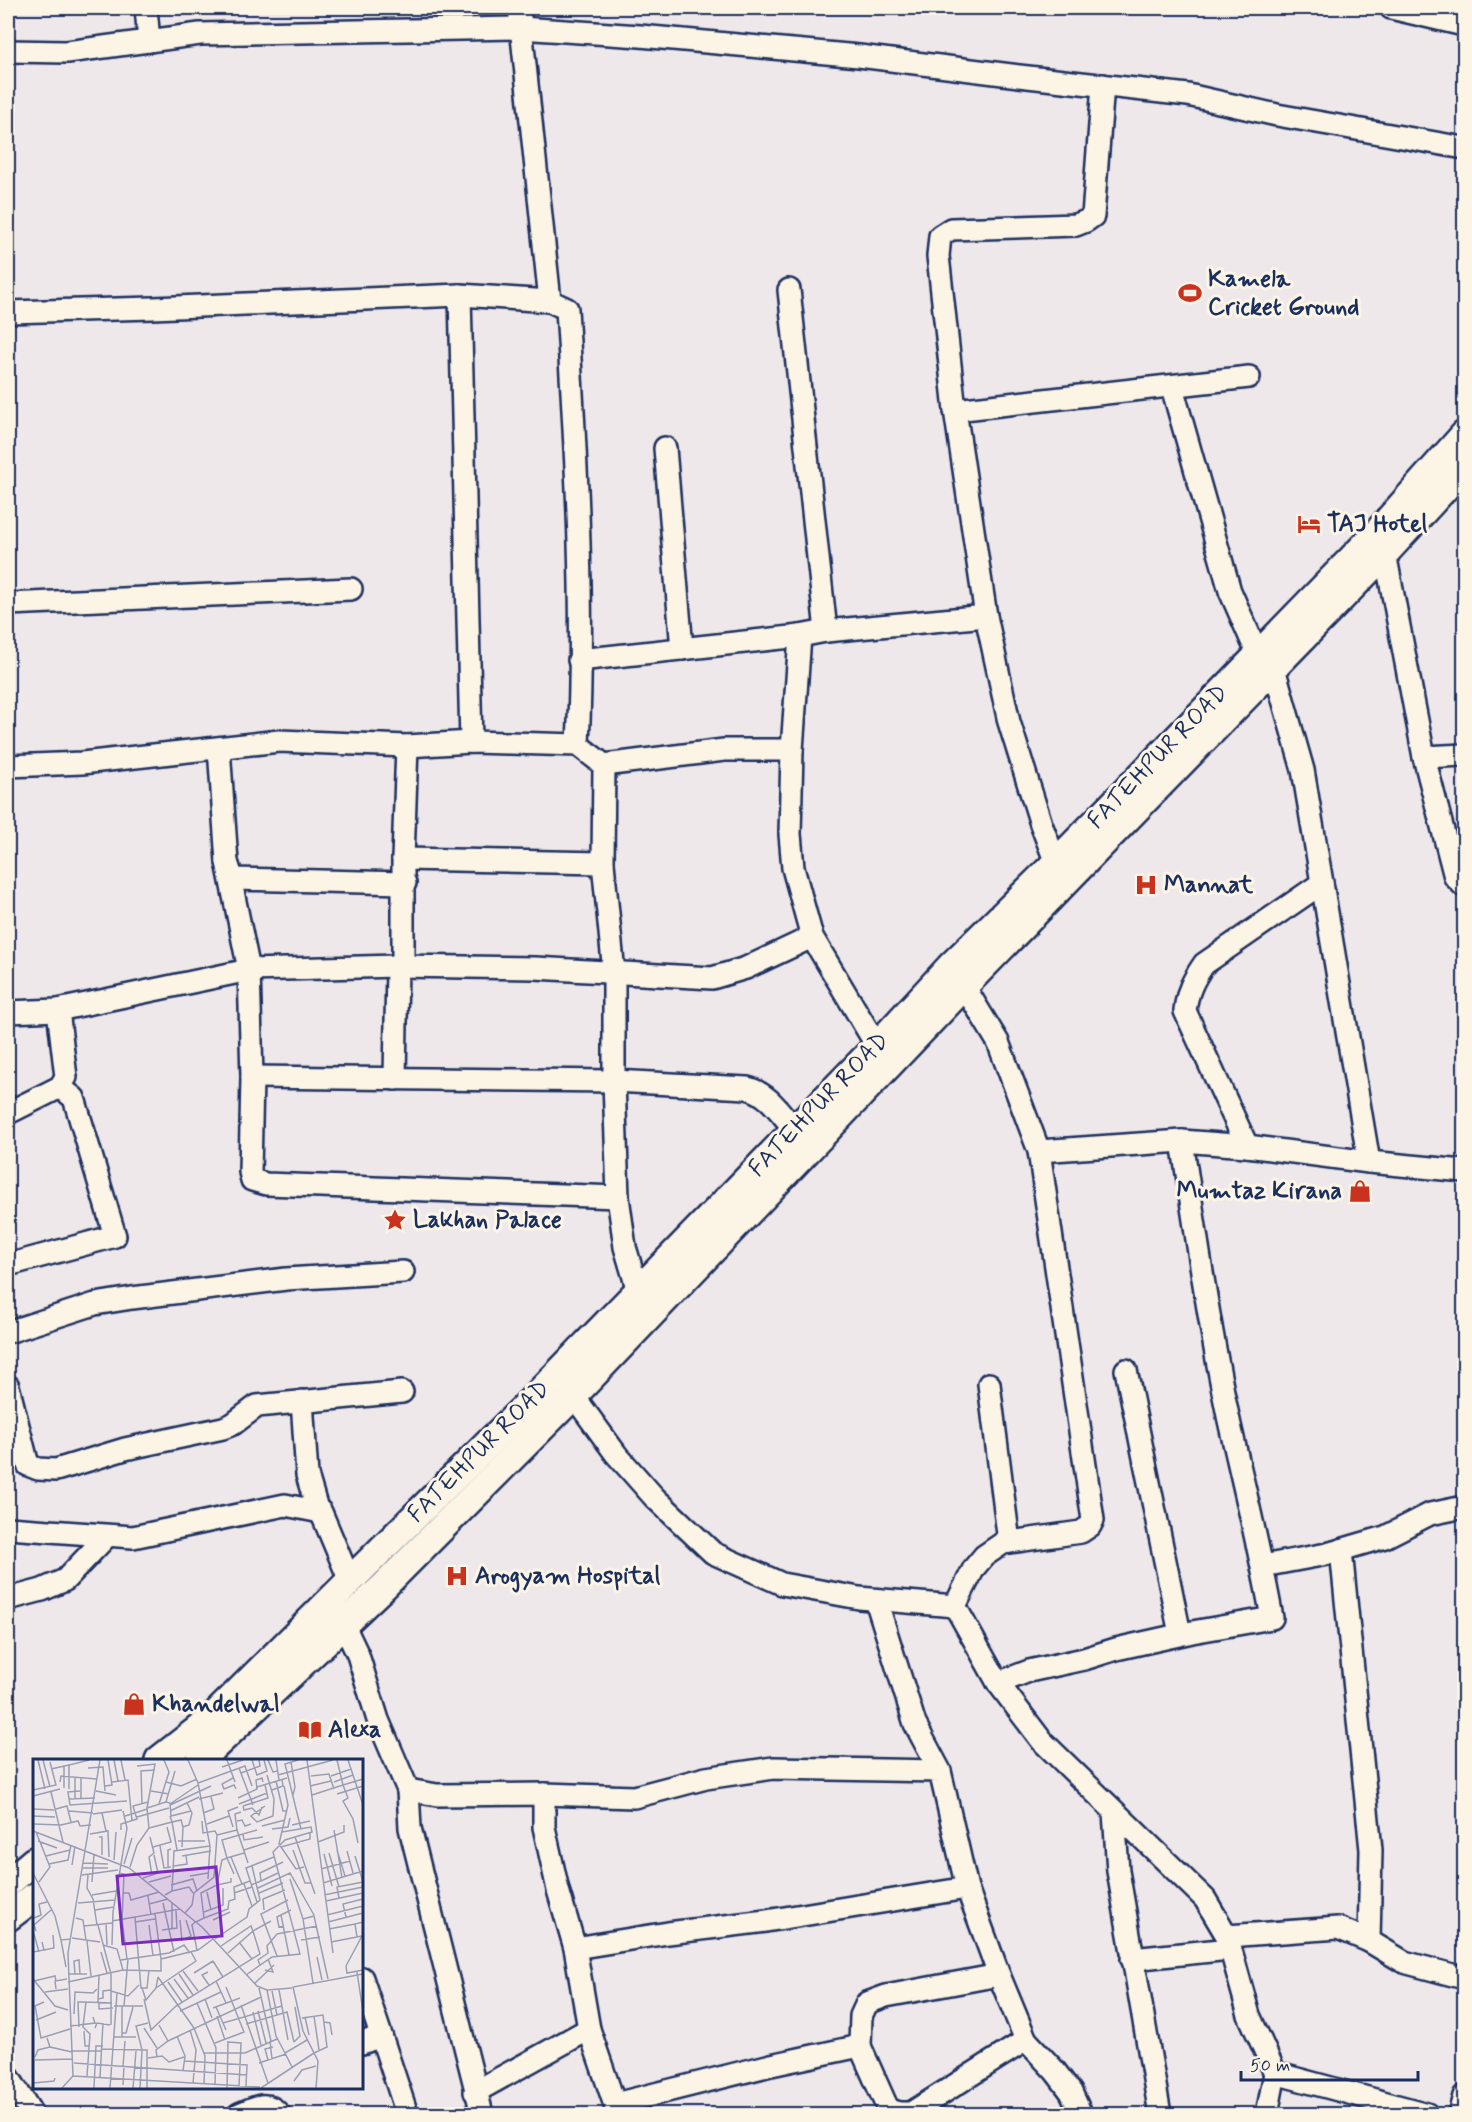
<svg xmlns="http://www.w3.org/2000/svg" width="1472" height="2122" font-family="Mynerve,sans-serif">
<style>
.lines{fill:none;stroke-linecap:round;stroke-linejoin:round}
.minor-casing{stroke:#1b2f5e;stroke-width:26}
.tertiary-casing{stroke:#1b2f5e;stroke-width:32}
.minor{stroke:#fcf5e5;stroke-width:21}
.tertiary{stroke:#fcf5e5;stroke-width:27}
.labels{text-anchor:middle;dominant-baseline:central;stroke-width:6;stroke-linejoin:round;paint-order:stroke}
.poi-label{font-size:24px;font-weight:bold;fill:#1b2f5e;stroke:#fcf5e5;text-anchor:start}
.street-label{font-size:24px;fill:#1b2f5e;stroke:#fcf5e5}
.inset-road{fill:none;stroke:#9a9eb3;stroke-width:1.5}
.view{fill:#7b2cbf;fill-opacity:0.15;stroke:#7b2cbf;stroke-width:3}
.inset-edge{fill:none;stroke:#1b2f5e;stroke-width:3}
</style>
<rect width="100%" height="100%" fill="#efe8eb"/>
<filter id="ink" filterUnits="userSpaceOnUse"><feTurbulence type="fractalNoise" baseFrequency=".0167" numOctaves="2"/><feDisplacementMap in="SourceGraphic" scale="12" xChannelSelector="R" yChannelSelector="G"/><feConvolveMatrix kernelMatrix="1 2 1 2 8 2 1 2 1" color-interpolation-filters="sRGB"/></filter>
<g filter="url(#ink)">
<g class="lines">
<g class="minor-casing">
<g id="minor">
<path d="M 146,8 L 149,41"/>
<path d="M 519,8 L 550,301"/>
<path d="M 1391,8 L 1464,25"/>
<path d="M 8,51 L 67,52 L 200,34 L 520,28 L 640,36 L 859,56 L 1019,76 L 1188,95 L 1277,115 L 1464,148"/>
<path d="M 789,290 L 826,631"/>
<path d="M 460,295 L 471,742"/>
<path d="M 8,312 L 153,308 L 460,295 L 550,301 L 567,309 C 576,454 585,600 578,745"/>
<path d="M 1172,387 L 1230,591 L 1258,655"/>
<path d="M 955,410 L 1249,377"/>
<path d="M 665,448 L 682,649"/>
<path d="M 1385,553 L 1424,757 L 1455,877 L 1464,886"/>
<path d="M 8,604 L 351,589"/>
<path d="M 800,636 L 792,750 L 790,834 L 793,868 L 812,937 L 877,1046"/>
<path d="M 579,660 L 800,636 L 826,631 L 986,616"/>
<path d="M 1274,668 L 1303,770 L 1369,1162"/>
<path d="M 219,748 L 227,862 L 231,874 L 235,879 L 405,883"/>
<path d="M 1424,757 L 1464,755"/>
<path d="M 604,765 L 724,750 L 792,750"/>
<path d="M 8,766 L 82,763 L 279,741 L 407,746 L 471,742 L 578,745 L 604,765 L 603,863 L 614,973 L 614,1081 L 618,1197 L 625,1247 L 638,1291"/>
<path d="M 403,859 L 603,863"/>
<path d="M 227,862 L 249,970 L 252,1077 L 250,1172 L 252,1180 L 266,1184 L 618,1197"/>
<path d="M 1056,863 L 1041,824 L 1009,722 L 986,616 L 955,410 L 938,256 L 940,236 L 951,229 L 1076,225 L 1086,221 L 1093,216 L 1103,85"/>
<path d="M 403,966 L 403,859 L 407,746"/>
<path d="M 964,986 L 998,1042 L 1039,1151 L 1182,1141 L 1247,1146 L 1369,1162 L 1464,1171"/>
<path d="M 8,1012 L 58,1010 L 249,970 L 397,966 L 535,968 L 712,978 L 746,968 L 812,937"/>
<path d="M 252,1077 L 614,1081 L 747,1088 C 769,1093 781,1114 795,1130"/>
<path d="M 395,1079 L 397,966"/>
<path d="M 8,1113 L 60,1087 L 66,1077 L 58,1010"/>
<path d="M 1247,1146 L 1185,1011 C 1187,992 1193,980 1204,964 L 1322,883"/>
<path d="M 8,1265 L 115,1236 L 74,1098 L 60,1087"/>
<path d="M 8,1332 L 95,1304 L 132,1298 L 286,1279 L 403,1272"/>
<path d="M 1126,1370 L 1180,1634"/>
<path d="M 565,1384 L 616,1454 L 654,1497 L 713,1553 L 782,1584 L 859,1598 L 955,1606 L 998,1683 L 1042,1741 L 1205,1899 L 1227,1936 L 1249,2015 L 1275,2073 L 1427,2114"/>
<path d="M 989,1384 L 1009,1542"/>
<path d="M 8,1386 L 28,1465 L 38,1469 L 56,1470 L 125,1449 L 223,1428 L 233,1424 L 257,1406 L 402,1392"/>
<path d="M 302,1401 L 307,1475 L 318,1512"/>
<path d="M 8,1528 L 133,1537 L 285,1505 L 321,1512 L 350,1581"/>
<path d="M 1341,1550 L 1371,1850 L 1369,1941"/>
<path d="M 1263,1566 L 1327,1554 L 1385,1537 L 1430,1514 L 1464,1507"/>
<path d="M 8,1599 L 42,1590 L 65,1580 L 106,1537"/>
<path d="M 876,1600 L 915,1724 L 940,1771"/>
<path d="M 955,1606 L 974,1568 L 984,1556 L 1003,1543 L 1081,1532 L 1090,1526 L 1093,1520 L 1039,1151"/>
<path d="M 338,1613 L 358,1655 L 378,1720 L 408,1790 L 437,1795 L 544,1794 L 634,1797 L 706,1778 L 773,1768 L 940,1771 L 967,1888 L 999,1975 L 1026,2040 L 1055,2071 L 1071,2092 L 1081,2114"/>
<path d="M 998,1683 L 1029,1671 L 1084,1659 L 1116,1649 L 1192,1632 L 1272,1618 C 1260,1550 1243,1484 1228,1416 C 1209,1325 1196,1233 1182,1141"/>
<path d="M 408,1790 L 410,1828 L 482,2114"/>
<path d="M 544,1794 L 544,1827 L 558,1890 L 575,1948 L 589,2029 L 618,2114"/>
<path d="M 1114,1812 L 1118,1871 L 1160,2114"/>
<path d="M 1227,1936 L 1338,1928 L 1369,1941 L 1404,1962 L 1464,1978"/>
<path d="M 575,1948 L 668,1933 L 766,1921 L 967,1888"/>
<path d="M 1132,1959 L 1230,1949"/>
<path d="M 999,1975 L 886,1996 L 867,2003 L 861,2016 L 860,2046 L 888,2109 L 899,2113 L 911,2113 L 1026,2040"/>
<path d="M 362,1978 L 407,2114"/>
<path d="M 362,2043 L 381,2036"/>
<path d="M 8,2076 L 32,2114"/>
<path d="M 475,2092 L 589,2029"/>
<path d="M 615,2104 L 771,2065 L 860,2046"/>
<path d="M 239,2114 C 255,2108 266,2099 279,2114"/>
<path d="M 1267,2114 L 1275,2073"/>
<path d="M 1459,2114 L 1464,2096"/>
</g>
</g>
<g class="tertiary-casing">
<g id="tertiary">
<path d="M 159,1760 L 210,1720 L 533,1399 L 877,1046 L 950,967 L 1056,863 L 1377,533 L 1464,435"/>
<path d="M 200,1760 L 384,1586 L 573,1396 L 964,986 L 1385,553 L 1464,467"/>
<path d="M 8,1883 L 34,1861"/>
<path d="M 8,1917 L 34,1897"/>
</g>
</g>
<use href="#minor" class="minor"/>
<use href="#tertiary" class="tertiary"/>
</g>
</g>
<defs>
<g id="stadium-bare" transform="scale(1.8)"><path d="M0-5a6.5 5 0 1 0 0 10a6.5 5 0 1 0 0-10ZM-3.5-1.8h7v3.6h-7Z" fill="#c8321e" stroke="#fcf5e5" stroke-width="2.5" paint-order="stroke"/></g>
<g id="hotel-bare" transform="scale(1.8)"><path d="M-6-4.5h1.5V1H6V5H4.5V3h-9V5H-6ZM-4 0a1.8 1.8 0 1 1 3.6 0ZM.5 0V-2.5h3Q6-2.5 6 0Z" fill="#c8321e" stroke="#fcf5e5" stroke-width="2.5" paint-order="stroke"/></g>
<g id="hospital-bare" transform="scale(1.8)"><path d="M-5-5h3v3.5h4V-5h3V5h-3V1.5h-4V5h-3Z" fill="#c8321e" stroke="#fcf5e5" stroke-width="2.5" paint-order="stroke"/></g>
<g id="shop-bare" transform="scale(1.8)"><path d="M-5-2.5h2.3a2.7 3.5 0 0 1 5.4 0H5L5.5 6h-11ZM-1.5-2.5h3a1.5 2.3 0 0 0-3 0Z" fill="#c8321e" stroke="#fcf5e5" stroke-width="2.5" paint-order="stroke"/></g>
<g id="sight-bare" transform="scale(1.8)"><path d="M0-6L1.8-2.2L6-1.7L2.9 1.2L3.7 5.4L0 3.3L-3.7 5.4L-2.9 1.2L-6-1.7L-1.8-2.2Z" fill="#c8321e" stroke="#fcf5e5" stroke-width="2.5" paint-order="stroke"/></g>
<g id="library-bare" transform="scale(1.8)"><path d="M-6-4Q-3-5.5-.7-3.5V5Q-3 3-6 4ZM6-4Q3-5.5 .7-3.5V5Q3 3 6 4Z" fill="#c8321e" stroke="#fcf5e5" stroke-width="2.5" paint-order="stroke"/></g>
</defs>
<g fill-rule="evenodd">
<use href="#stadium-bare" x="1190" y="293"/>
<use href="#hotel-bare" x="1309" y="524"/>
<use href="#hospital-bare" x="1146" y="885"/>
<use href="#shop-bare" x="1360" y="1191"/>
<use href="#sight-bare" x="395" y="1220"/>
<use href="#hospital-bare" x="457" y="1576"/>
<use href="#shop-bare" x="134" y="1704"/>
<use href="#library-bare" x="310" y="1730"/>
</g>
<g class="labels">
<g class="poi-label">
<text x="1208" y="279">Kamela<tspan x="1208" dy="28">Cricket Ground</tspan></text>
<text x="1327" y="524">TAJ Hotel</text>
<text x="1164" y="885">Mannat</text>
<text x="1342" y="1191" text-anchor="end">Mumtaz Kirana</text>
<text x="413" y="1220">Lakhan Palace</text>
<text x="475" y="1576">Arogyam Hospital</text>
<text x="152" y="1704">Khandelwal</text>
<text x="328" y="1730">Alexa</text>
</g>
<g class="street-label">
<text transform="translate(1158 757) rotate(-46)">FATEHPUR ROAD</text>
<text transform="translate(819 1105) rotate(-46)">FATEHPUR ROAD</text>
<text transform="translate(479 1452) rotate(-45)">FATEHPUR ROAD</text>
</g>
</g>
<g transform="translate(33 1759)">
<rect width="330" height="330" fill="#efe8eb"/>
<path class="inset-road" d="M 5,1 L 12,30M 10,1 L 17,28M 81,1 L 85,22M 88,1 L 92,21M 155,1 L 165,24 L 177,87 L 175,120M 194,1 L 202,23M 219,1 L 224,16 L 234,12 L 231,1M 235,1 L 240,13 L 245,12M 243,1 L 246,21M 265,1 L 252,5 L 268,70M 274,1 L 300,194M 315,1 L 330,46M 258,3 L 262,28 L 260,36M 31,7 L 31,29M 104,7 L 122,5 L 114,49M 189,8 L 210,1M 55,9 L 70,8 L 72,32M 206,9 L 220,46M 18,10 L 36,6M 208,14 L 227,7 L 226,1M 245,16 L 300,1M 278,17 L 296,15 L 301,30M 298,17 L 318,10M 42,18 L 42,40M 48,19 L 48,40M 200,19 L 189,25 L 191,30 L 201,26 L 203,30M 243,22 L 250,52 L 253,52M 27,23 L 28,17 L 64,20M 79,23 L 95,21 L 99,62M 133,23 L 148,27 L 164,20M 301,23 L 320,16M 165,24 L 212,7 L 219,27M 72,27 L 79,26 L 75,1M 251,27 L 255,46 L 246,85 L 263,110 L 271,108M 277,27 L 298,22M 224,28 L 254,19M 36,30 L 36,6 L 56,1M 0,31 L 23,26 L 17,3M 239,31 L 250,27 L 249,20M 47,32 L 35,33 L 37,46 L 94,42M 63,32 L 83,36M 118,32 L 136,35M 18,33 L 30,83M 304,35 L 330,27M 279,36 L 310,26 L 304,1M 0,37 L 27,30M 205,39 L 224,30 L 223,21 L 229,19 L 230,23M 36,40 L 62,39M 166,40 L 190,34M 133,43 L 137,44 L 138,57 L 158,52M 109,45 L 108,12 L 122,11M 126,45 L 136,13 L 131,1M 137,45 L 165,26M 206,45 L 234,34M 137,46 L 178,27M 210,47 L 235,39 L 232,26M 210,47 L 211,51 L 219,49 L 226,56 L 229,48M 232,47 L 218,57 L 224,63 L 240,57 L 241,40 L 234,16M 0,50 L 21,51M 23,50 L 34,47 L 38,63M 36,52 L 60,54M 137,52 L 166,38M 208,53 L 202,55 L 204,71 L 215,104M 69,54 L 73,72M 170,54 L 181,50 L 178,38M 60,55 L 89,51M 0,57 L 22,58M 92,57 L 102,54 L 100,47 L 115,43M 137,57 L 139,63 L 148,61 L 150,68 L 156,66 L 159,54 L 154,44M 104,58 L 136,49M 204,62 L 209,61 L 212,67 L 218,65M 1,65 L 28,66 L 45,62 L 47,67 L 58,66M 174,65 L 196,57M 259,66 L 277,62M 229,67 L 252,61M 200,68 L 195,52 L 205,48M 116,69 L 139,63 L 144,91M 239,70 L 255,68 L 257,59M 88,71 L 88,65 L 104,60 L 102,54 L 114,50M 301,71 L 309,119M 0,72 L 96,109 L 169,168 L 224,227 L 234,231 L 259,229M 3,73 L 17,108 L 6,123M 57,75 L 75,72 L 76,98M 210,75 L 211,81 L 230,78M 184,76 L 204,71M 66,78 L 69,78 L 69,96M 117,78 L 121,94 L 116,98 L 119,116M 262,78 L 282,135M 5,82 L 24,89M 145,82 L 172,82M 285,83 L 311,73 L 311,66M 325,84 L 320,60 L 310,42 L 315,39 L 310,26 L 330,20M 127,87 L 131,109 L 138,108M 120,88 L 138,83 L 134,68M 149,88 L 150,68M 248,88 L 277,80 L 277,74M 211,91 L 236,83M 260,91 L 272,124 L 278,124M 304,91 L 312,117M 314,92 L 320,114M 296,94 L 306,128M 291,95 L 299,127M 13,97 L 37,91M 149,97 L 178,92M 322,97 L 330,123M 198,98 L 209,125M 81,101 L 83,73M 50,104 L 75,105M 16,105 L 35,101 L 38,86M 91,105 L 99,79M 39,106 L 42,87M 141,107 L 154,105 L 153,96M 97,108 L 104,86 L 116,69 L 114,49 L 133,43 L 142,12M 50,109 L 75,109M 135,109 L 135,91 L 138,90M 288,110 L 317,102M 0,114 L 22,157 L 28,181 L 38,180M 86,114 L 91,115 L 89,161 L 94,200M 201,115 L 194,99 L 211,94M 49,116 L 85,111M 55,116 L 54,129 L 60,140 L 64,166M 157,117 L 175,114M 110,119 L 125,114 L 121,96M 257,120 L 270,160 L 280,224M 228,122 L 245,114M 59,123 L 61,95M 116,123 L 138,117M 290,124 L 330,112M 211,125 L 219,147M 138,126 L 160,120 L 164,132M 184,126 L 198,123 L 198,119M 218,126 L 228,122 L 227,114 L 250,103M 225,129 L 257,114 L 281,156M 139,132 L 156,128 L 160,134M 174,133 L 178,151M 90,134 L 96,134 L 98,141 L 126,133M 201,134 L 219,128M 226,134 L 250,124M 59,136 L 83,132M 132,136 L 139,132 L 141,92 L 177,87M 291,136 L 330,128M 115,137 L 118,156M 306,139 L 304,128 L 330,123M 293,142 L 330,134M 224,143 L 213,109 L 241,98M 45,144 L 82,141M 130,144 L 141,193M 116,145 L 135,140M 62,151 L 81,148M 231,151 L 230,140 L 252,131M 171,153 L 190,146 L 190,129M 152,154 L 159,146 L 161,134 L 181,118 L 184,76 L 182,72 L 170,74 L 169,62M 122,155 L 128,200 L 165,191 L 180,180M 248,156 L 256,196M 294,156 L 330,147M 313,158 L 310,145 L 330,140M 1,159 L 8,156 L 6,145 L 14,143M 43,159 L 50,161 L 53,181M 171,159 L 195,150 L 196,142 L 202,140 L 201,128 L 217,122M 270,160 L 281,157 L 295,220M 147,161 L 149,182M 180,161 L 197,153M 79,162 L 102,158M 102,163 L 122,160M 162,163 L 159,166 L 164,191M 163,163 L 171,159 L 168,134 L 184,126 L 189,101 L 194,99 L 189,81 L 224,71M 295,163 L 330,154M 73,164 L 74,186M 65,166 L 78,215 L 78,266M 116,166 L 120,197M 51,167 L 79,164M 251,167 L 246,168 L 244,158 L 258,151M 139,169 L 139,144M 296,170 L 322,165M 129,171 L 144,169 L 143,152M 3,172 L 1,166 L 18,151M 1,175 L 6,193M 324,178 L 322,165 L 330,163M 39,179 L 67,183M 152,180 L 158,177 L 153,161M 182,180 L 214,158 L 216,150 L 227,141 L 219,107M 28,181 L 33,208M 268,181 L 287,178M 54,182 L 58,217M 206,183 L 219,200M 298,183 L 329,177M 70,186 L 84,190 L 90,211M 79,186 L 80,153 L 94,69 L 90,52M 188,187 L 218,167 L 220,172 L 195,194M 11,191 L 21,189 L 20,176M 0,193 L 11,191 L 9,183M 68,193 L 74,214M 244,197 L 228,155 L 255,141M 284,198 L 289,221M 88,201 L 136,194 L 151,186 L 157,194M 180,202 L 190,218M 227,206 L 225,201 L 235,194 L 234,187 L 244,175 L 284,167M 313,207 L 330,175M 313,207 L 314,214 L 330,211M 116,211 L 114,229 L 108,229 L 102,158 L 147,150M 232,211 L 240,213 L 235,200M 150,212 L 165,232M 175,213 L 169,216 L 176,226M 324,213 L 330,253M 161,214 L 180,202M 35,215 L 54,215M 42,215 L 41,202 L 46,201 L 47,215M 146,215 L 160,236M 213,216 L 239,198 L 267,195 L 240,93 L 252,81 L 279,73 L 278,68 L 249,73M 125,218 L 161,269M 0,220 L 22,247 L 35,251M 141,220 L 155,239M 1,222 L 22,217 L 23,222M 183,222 L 193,244M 35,223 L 90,211 L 128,212 L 128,200M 135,223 L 149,243M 221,225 L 241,206M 109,229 L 113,241 L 123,229 L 125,218M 123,229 L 163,202 L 158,193M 226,229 L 238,282M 23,230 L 22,222 L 34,220M 234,231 L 243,277 L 252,294M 246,231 L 255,281M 78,232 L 95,237 L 106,226M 239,232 L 244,256M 12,233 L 35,230M 65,240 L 70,239 L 70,232 L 78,231M 111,240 L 118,271 L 143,247 L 227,195 L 220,172 L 238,162M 172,240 L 179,259M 11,243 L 2,247 L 8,279 L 37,270M 65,243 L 66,216M 66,243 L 66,250 L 80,249M 164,244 L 183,289 L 182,326M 208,246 L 235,324M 81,247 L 110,247M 91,247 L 95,200M 183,248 L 193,271M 180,249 L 207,239M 147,252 L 188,233M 225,252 L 233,284M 220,253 L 228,286M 41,255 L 42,233 L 60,234 L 64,230M 184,257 L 192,281M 281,257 L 286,291M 272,258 L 276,276M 269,259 L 290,256 L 294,288 L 281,294M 3,261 L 23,253M 291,263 L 297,264 L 299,276M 190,264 L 249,247M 213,265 L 254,253 L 261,283M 126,266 L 135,282M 37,267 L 62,264 L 60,258M 46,268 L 45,243 L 53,243M 62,269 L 64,264 L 77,266M 111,269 L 124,289M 161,269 L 172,297 L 171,325M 157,271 L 163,291 L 160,324M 51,272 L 52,287 L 56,287M 89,274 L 93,274 L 100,248M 144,277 L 152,297 L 150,312M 81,278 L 103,278M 89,278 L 89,247M 14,279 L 17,288 L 39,293M 237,282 L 239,300M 195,283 L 208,284 L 206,327M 261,283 L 267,277 L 262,248M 182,284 L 211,273 L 193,228M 69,290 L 114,291 L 114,329M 38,292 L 69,292M 171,294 L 212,294 L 244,280M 2,298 L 5,291 L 17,288M 124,298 L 123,291 L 135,282 L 228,238M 115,299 L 129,297 L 136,303 L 151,298M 2,301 L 40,300M 235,301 L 232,290 L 240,288M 151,302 L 214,306 L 213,327M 41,304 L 214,316M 226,304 L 253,295M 90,307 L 92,282M 259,308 L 252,294 L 274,281M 40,317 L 227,328M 54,317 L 57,275 L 50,268 L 53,243 L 79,244M 67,318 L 70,264M 261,322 L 269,311 L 283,307M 0,324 L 21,322 L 22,319M 90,326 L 91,307M 29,329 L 40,317 L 35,194 L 67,1M 61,329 L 63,287 L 70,287M 77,329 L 84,234M 100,329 L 103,292M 107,329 L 109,291 L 103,267 L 115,264M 194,329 L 195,282M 228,329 L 281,294M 283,329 L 285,302 L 270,272 L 260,228 L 330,215"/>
<path class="view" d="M 183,108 L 189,177 L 90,185 L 84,117 Z"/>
<rect width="330" height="330" class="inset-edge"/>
</g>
<rect width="1472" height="2122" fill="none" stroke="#fcf5e5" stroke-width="30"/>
<rect x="15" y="15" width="1442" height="2092" fill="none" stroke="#1b2f5e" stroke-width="2" filter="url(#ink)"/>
<path d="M1241 2071v9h177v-9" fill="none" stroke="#1b2f5e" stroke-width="3"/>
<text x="1250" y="2071" font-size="18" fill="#1b2f5e" stroke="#fcf5e5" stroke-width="4.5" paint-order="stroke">50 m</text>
</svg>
